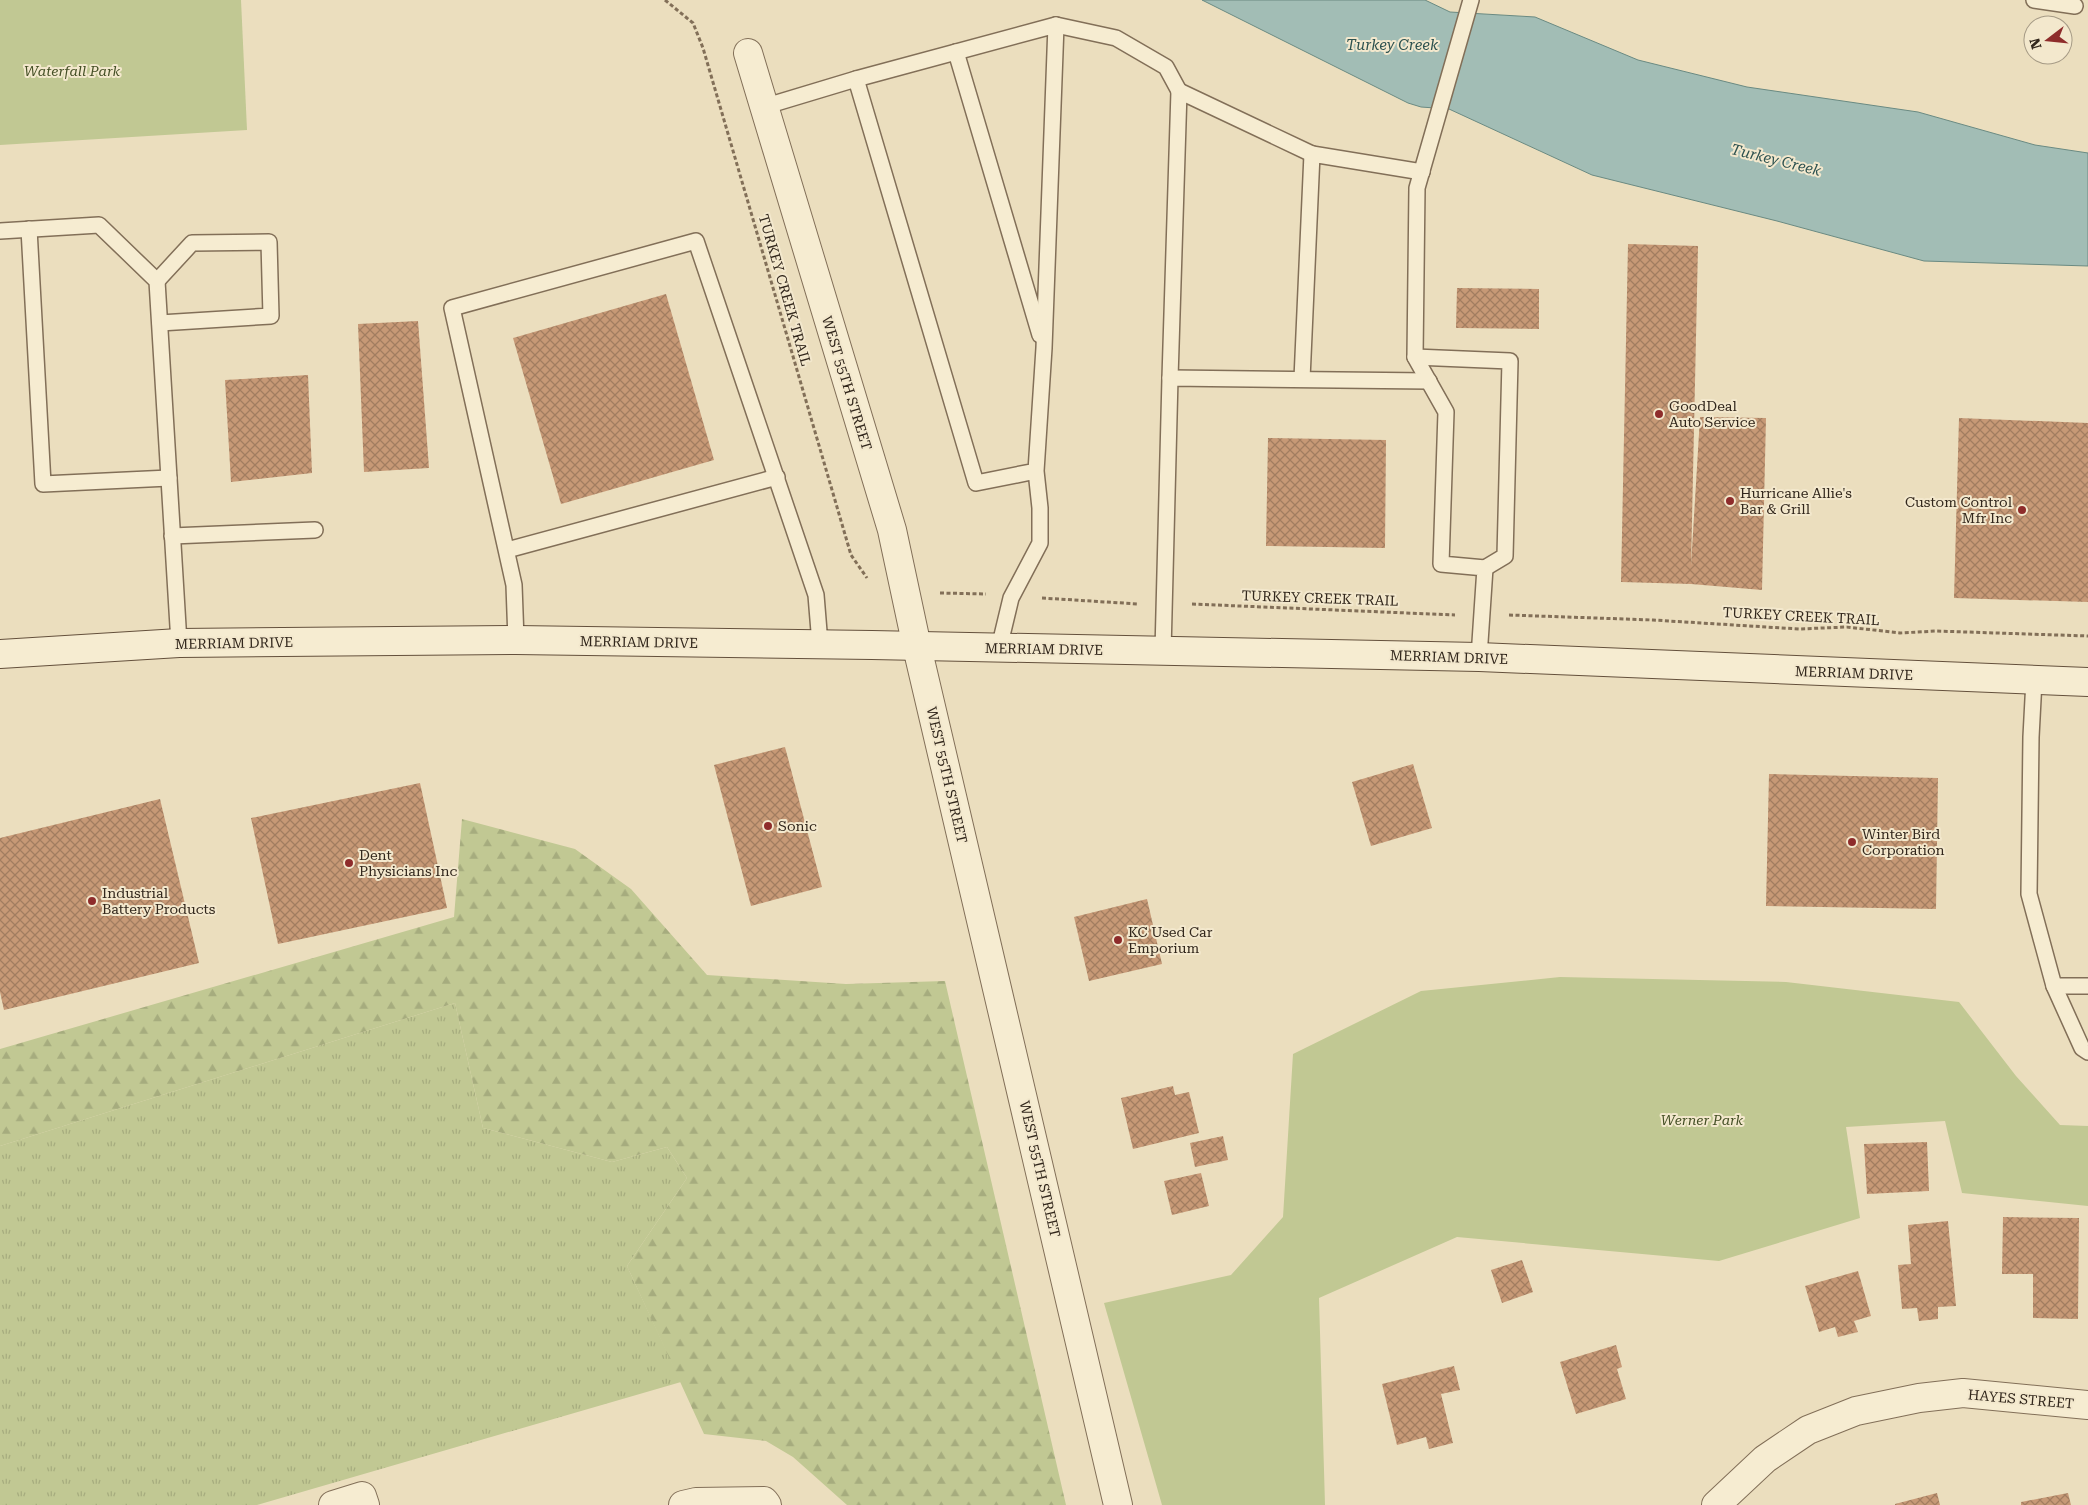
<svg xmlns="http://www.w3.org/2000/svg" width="2088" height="1505" font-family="'Roboto Serif',serif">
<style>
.grass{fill:url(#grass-tufts)}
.forest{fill:url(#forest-firs)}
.park{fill:#c1c893}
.water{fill:#a2bdb5;stroke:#6a8a82}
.building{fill:url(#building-cross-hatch)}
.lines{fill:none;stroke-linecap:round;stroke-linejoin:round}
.service-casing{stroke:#826f58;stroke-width:18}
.minor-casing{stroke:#826f58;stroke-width:30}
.tertiary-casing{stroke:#826f58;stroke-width:30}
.secondary-casing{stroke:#64503c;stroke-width:30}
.path{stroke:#826f58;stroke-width:3;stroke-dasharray:4 2.5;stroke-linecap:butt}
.service{stroke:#f6ecd1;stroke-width:15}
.minor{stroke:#f6ecd1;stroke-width:28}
.tertiary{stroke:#f6ecd1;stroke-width:28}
.secondary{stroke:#f6ecd1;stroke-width:28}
.poi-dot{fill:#8e2c2b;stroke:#f3e8cd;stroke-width:2}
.labels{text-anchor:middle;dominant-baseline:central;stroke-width:4;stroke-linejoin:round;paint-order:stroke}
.park-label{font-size:14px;font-style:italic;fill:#434e24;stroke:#f3e8cd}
.street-label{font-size:14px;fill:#32271c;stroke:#f3e8cd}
.poi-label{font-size:14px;fill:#32271c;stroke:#f3e8cd;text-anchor:start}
.water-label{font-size:15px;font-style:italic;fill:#2c514f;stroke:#f3e8cd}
</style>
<defs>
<pattern id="grass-tufts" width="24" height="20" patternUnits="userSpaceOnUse" patternTransform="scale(1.25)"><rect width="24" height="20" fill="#c1c893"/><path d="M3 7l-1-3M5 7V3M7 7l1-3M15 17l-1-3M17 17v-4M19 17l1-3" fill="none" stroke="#a6ac7e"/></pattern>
<pattern id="forest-firs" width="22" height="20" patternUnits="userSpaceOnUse" patternTransform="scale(1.25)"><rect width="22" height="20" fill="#c1c893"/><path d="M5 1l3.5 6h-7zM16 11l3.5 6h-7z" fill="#a6ac7e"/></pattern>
<pattern id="building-cross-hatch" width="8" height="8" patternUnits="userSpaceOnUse" patternTransform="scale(1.25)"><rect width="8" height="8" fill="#c79976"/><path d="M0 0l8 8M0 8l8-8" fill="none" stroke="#a27d60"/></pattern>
</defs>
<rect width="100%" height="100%" fill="#ebdebe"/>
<path class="grass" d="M 455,1003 L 483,1128 L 612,1162 L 667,1147 L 687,1178 L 627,1266 L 681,1382 L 257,1505 L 0,1505 L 0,1146 Z"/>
<path class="forest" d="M 462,819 L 575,849 L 631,889 L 707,975 L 846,984 L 945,981 L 1066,1505 L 847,1505 L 793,1457 L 766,1441 L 704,1434 L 627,1266 L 687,1178 L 667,1147 L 612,1162 L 483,1128 L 455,1003 L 0,1146 L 0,1049 L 454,917 Z"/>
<g class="park">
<path d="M 0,0 L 241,0 L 247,130 L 0,145 Z"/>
<path d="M 1560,977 L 1786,982 L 1959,1002 L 2016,1076 L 2060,1125 L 2088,1126 L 2088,1206 L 1962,1193 L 1945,1121 L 1846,1127 L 1860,1218 L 1719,1261 L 1457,1237 L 1319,1298 L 1325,1505 L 1162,1505 L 1104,1303 L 1231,1275 L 1283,1217 L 1293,1054 L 1421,991 Z"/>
</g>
<path class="water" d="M 1202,0 L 1425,0 L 1450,12 L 1535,17 L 1638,60 L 1747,87 L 1918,112 L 2035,145 L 2088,153 L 2088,266 L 1924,261 L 1777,221 L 1592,175 L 1449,109 L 1421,107 L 1408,103 Z"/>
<g class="building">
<path d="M 1628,244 L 1698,246 L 1691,566 L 1700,417 L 1766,418 L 1762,590 L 1691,584 L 1621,582 Z"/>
<path d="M 1457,288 L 1539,289 L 1539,329 L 1456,328 Z"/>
<path d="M 666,294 L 714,460 L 561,504 L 513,338 Z"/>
<path d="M 418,321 L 429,468 L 364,472 L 358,324 Z"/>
<path d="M 308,375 L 312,473 L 231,482 L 225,380 Z"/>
<path d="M 1959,418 L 2088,423 L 2088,602 L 1954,598 Z"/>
<path d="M 1268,438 L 1386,440 L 1385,548 L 1266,546 Z"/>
<path d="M 785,747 L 822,887 L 751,906 L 714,765 Z"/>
<path d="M 1413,764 L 1432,828 L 1371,846 L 1352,782 Z"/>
<path d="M 1769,774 L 1938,778 L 1936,909 L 1766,906 Z"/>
<path d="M 420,783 L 447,908 L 278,944 L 251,818 Z"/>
<path d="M 160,799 L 199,963 L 4,1010 L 0,992 L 0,838 Z"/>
<path d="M 1147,899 L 1162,964 L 1089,981 L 1074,917 Z"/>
<path d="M 1173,1086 L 1175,1095 L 1189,1092 L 1199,1133 L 1133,1149 L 1121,1098 Z"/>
<path d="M 1223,1136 L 1228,1160 L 1195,1167 L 1190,1143 Z"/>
<path d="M 1927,1142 L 1929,1191 L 1867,1194 L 1864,1144 Z"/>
<path d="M 1201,1173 L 1209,1206 L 1172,1215 L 1164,1181 Z"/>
<path d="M 2003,1217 L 2079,1218 L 2078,1319 L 2033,1318 L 2033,1274 L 2002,1274 Z"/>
<path d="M 1948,1221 L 1956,1306 L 1938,1307 L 1938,1319 L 1919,1321 L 1917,1308 L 1902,1309 L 1898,1265 L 1911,1264 L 1908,1225 Z"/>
<path d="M 1522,1260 L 1533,1292 L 1502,1303 L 1491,1270 Z"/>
<path d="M 1858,1271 L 1871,1316 L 1854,1321 L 1858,1332 L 1838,1337 L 1835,1327 L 1819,1332 L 1805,1286 Z"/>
<path d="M 1616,1345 L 1622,1367 L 1617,1369 L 1626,1399 L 1576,1414 L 1560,1362 Z"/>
<path d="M 1454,1366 L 1460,1390 L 1441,1394 L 1453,1443 L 1429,1449 L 1426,1437 L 1397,1445 L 1382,1384 Z"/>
<path d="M 1937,1493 L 1940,1505 L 1895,1505 L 1895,1504 Z"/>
<path d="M 2068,1493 L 2071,1505 L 2021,1505 L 2021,1502 Z"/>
</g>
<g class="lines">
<g class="service-casing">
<g id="service">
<path d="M 1471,0 L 1417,188 L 1415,357 L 1446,412 L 1441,564 L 1485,568 L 1479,657"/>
<path d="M 2034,0 L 2075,6"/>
<path d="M 1056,25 L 1116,38 L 1166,67 L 1179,91"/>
<path d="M 956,52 L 1040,335"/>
<path d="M 763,107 L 856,79"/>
<path d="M 29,229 L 43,484 L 169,478"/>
<path d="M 0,231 L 99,225 L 157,281 L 179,643"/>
<path d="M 157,281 L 192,243 L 269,242 L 271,316 L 160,323"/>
<path d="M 1415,357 L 1510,361 L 1505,556 L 1485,568"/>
<path d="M 1170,378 L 1179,91 L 1312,154"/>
<path d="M 1302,379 L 1312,154 L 1422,172"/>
<path d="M 172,536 L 315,530"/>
<path d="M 507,550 L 777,477"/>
<path d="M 516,640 L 514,585 L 452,308 L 696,241 L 816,595 L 820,644"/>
<path d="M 999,648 L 1011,598 L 1040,543 L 1040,508 L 1036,471 L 1044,348 L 1056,25 L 856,79 L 976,483 L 1036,471"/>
<path d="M 1163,651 L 1170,378 L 1429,381"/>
<path d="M 2034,680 L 2031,737 L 2029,894 L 2054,986 L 2082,1048 L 2088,1052"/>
<path d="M 2054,986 L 2088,986"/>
</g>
</g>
<g class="minor-casing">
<g id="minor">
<path d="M 748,53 L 892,530 L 917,647"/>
<path d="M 333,1505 L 362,1496 L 365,1505"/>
<path d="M 683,1505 L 696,1502 L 764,1501 L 767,1505"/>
<path d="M 1716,1505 L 1765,1459 L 1808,1430 L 1856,1411 L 1919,1398 L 1963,1393 L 2088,1405"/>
</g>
</g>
<g class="tertiary-casing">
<path id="tertiary" d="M 917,647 L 1118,1505"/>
</g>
<g class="secondary-casing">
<path id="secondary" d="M 0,654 L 179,643 L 516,640 L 872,645 L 1479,657 L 2088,682"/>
</g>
<g class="path">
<path d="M 665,0 L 693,23 L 703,48 L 851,555 L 867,578"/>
<path d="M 940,593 L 986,594"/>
<path d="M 1042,598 L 1138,604"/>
<path d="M 1192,604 L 1455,615"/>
<path d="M 1509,615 L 1653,620 L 1799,629 L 1847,627 L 1900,633 L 1936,631 L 2088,636"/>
</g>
<use href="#service" class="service"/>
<use href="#minor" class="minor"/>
<use href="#tertiary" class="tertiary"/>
<use href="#secondary" class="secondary"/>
</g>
<g class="poi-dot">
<circle cx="1659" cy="414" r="5"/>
<circle cx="1730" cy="501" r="5"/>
<circle cx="2022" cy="510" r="5"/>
<circle cx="768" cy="826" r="5"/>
<circle cx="1852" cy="842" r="5"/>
<circle cx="349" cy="863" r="5"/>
<circle cx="92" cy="901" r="5"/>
<circle cx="1118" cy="940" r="5"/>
</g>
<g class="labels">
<g class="park-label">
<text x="72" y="71">Waterfall Park</text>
<text x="1702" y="1120">Werner Park</text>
</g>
<g class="street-label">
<text transform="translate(785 290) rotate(74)">TURKEY CREEK TRAIL</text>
<text transform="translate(847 383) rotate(73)">WEST 55TH STREET</text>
<text transform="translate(1320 598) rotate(2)">TURKEY CREEK TRAIL</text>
<text transform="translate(1801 616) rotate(3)">TURKEY CREEK TRAIL</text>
<text transform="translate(639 642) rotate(1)">MERRIAM DRIVE</text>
<text transform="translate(234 643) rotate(-1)">MERRIAM DRIVE</text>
<text transform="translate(1044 649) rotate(1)">MERRIAM DRIVE</text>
<text transform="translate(1449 657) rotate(2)">MERRIAM DRIVE</text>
<text transform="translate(1854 673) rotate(2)">MERRIAM DRIVE</text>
<text transform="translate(947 775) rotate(77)">WEST 55TH STREET</text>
<text transform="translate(1040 1169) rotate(77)">WEST 55TH STREET</text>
<text transform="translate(2021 1399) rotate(5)">HAYES STREET</text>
</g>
<g class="poi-label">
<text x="1669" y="406">GoodDeal<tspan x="1669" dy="16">Auto Service</tspan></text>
<text x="1740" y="493">Hurricane Allie's<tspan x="1740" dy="16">Bar &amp; Grill</tspan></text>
<text x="2012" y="502" text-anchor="end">Custom Control<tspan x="2012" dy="16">Mfr Inc</tspan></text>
<text x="778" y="826">Sonic</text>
<text x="1862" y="834">Winter Bird<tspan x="1862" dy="16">Corporation</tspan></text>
<text x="359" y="855">Dent<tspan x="359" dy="16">Physicians Inc</tspan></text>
<text x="102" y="893">Industrial<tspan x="102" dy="16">Battery Products</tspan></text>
<text x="1128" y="932">KC Used Car<tspan x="1128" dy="16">Emporium</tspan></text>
</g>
<g class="water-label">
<text x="1392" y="45">Turkey Creek</text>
<text transform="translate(1776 160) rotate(14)">Turkey Creek</text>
</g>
</g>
<g transform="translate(2048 40) rotate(254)"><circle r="24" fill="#f3e8cd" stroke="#a69b86"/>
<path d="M0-4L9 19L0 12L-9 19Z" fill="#8e2c2b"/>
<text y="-8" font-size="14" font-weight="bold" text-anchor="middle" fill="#32271c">N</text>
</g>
</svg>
